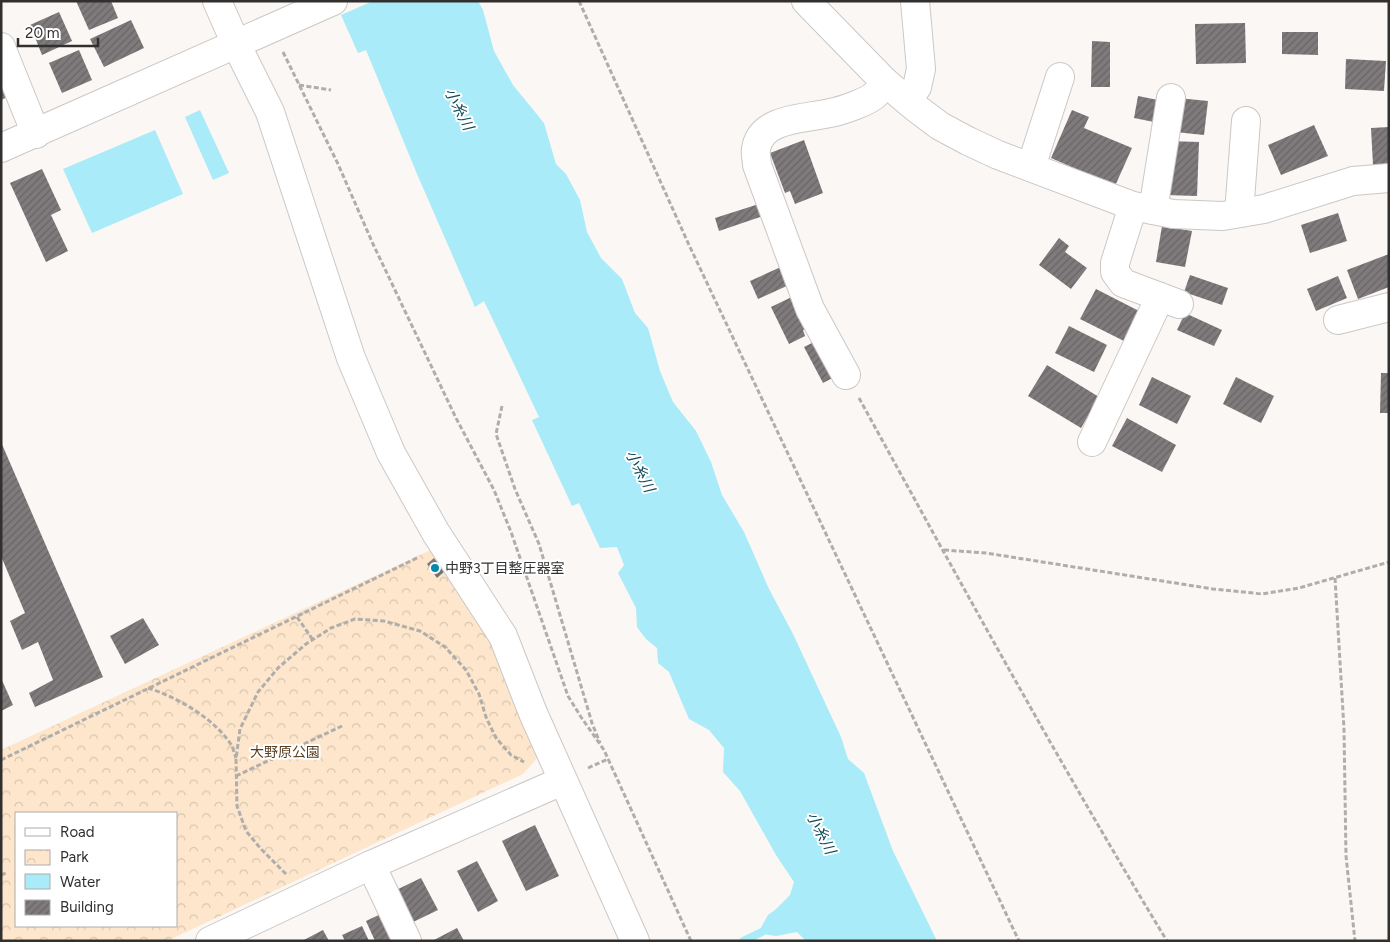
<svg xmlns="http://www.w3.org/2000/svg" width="1390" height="942" font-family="Figtree,'Noto Sans JP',sans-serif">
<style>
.park{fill:url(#park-crowns);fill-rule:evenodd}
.water{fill:#a9ebf9}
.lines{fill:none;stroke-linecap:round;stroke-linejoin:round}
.stream{stroke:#a9ebf9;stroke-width:8}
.building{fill:url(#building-hatch)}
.minor-casing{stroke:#cbc8c5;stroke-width:30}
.path{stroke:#b0adaa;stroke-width:3;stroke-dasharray:5 2.5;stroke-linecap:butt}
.minor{stroke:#fff;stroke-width:28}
.poi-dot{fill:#0588aa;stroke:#fff;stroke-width:2}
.labels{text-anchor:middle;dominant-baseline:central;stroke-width:4;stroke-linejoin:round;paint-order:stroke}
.poi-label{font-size:14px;fill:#31302e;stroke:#fff;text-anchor:start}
.park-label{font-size:14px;fill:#593f20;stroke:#fff}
.water-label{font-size:15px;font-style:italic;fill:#164d57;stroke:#fff}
</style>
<defs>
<pattern id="park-crowns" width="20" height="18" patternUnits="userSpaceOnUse" patternTransform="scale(1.25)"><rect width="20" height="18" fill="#fde6cb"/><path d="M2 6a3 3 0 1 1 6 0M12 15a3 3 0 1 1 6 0" fill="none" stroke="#d9c6af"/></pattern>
<pattern id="building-hatch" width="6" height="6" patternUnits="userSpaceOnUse" patternTransform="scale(1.25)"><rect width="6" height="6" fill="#7f7b7c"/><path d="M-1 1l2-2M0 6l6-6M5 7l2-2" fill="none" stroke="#696566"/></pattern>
</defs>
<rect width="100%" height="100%" fill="#fbf7f4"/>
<path class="park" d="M 437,547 L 495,641 L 538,757 L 523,774 L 167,941 L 1,941 L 1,750 ZM 16,813 L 176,813 L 176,926 L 16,926 Z"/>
<g class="water">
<path d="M 373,1 L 478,1 L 483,10 L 494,51 L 513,85 L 544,123 L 556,164 L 566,174 L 580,200 L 587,232 L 601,258 L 622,279 L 635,313 L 648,328 L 660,371 L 673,402 L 696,431 L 711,462 L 722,495 L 744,532 L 769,589 L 793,634 L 841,737 L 848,759 L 864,773 L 893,851 L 937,941 L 806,941 L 797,932 L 776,936 L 758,933 L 768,915 L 775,910 L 790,895 L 794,882 L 776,855 L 740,791 L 723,772 L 724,748 L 709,730 L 689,719 L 669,672 L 658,663 L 657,648 L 646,639 L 637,627 L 636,608 L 618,573 L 624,565 L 617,547 L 600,548 L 579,503 L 572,506 L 532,420 L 539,417 L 484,301 L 475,307 L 417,174 L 366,50 L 358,53 L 341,15 Z"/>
<path d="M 200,110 L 229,173 L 213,180 L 185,117 Z"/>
<path d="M 155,130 L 183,194 L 92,233 L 63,169 Z"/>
</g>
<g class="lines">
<path class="stream" d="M 743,941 L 766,930"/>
</g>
<g class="building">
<path d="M 76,1 L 111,1 L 118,18 L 89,30 Z"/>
<path d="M 59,12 L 72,41 L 42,55 L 30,25 Z"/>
<path d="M 131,20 L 144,48 L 104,67 L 90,39 Z"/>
<path d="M 1245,23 L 1246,63 L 1196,64 L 1195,24 Z"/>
<path d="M 1282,32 L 1318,32 L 1318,55 L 1282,54 Z"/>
<path d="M 1092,41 L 1110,42 L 1110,87 L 1091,87 Z"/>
<path d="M 79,50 L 92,80 L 62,93 L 49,63 Z"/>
<path d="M 1346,59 L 1386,61 L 1384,91 L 1345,89 Z"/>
<path d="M 1,75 L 10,96 L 1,100 Z"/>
<path d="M 1138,96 L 1163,101 L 1159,123 L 1134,118 Z"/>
<path d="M 1178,98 L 1208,101 L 1204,135 L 1175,132 Z"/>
<path d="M 1072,110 L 1089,117 L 1084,128 L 1132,148 L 1115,186 L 1051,158 Z"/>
<path d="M 1314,125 L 1328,156 L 1281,175 L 1268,145 Z"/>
<path d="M 1389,127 L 1389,164 L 1373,165 L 1371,128 Z"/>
<path d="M 804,140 L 823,193 L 795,204 L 790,191 L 785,193 L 770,153 Z"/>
<path d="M 1167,141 L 1199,142 L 1197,196 L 1165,195 Z"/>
<path d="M 42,169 L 61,210 L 51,215 L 68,251 L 46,262 L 10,183 Z"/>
<path d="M 759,204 L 763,216 L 719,231 L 715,218 Z"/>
<path d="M 1338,213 L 1347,241 L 1310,253 L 1301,225 Z"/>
<path d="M 1162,226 L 1192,231 L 1185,267 L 1156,262 Z"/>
<path d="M 1059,238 L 1069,246 L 1065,252 L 1087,268 L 1071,289 L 1039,265 Z"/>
<path d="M 1389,254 L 1389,287 L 1358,299 L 1347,270 Z"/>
<path d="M 783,266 L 791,284 L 758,299 L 750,281 Z"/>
<path d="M 1190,275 L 1228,288 L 1222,305 L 1184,292 Z"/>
<path d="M 1338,276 L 1347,298 L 1316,311 L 1307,289 Z"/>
<path d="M 1096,289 L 1141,312 L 1126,342 L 1080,319 Z"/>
<path d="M 798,294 L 813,325 L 803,330 L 805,336 L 789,344 L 771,307 Z"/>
<path d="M 1185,313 L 1222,330 L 1214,346 L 1177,330 Z"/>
<path d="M 1069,326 L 1107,345 L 1094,372 L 1055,353 Z"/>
<path d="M 822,338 L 840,374 L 823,383 L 804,347 Z"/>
<path d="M 1047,365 L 1099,397 L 1081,428 L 1028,396 Z"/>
<path d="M 1381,373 L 1389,373 L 1389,413 L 1380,413 Z"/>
<path d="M 1152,377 L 1191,396 L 1177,424 L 1139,405 Z"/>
<path d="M 1236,377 L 1274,396 L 1261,423 L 1223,404 Z"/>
<path d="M 1127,418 L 1176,445 L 1162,472 L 1112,446 Z"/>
<path d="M 1,442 L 103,677 L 35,707 L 29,693 L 53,680 L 38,642 L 22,650 L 10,621 L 25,613 L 1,556 Z"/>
<path d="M 434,558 L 444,572 L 437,578 L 427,564 Z"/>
<path d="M 143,618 L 159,645 L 125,664 L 110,636 Z"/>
<path d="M 1,678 L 13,705 L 1,711 Z"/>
<path d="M 535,825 L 559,876 L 526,891 L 502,841 Z"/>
<path d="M 477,861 L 498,901 L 478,912 L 457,871 Z"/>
<path d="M 421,878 L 438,910 L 409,924 L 392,892 Z"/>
<path d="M 385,912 L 399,941 L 375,941 L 366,921 Z"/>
<path d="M 362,926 L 369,941 L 345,941 L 342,935 Z"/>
<path d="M 457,928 L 464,941 L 432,941 Z"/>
<path d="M 323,930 L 329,941 L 302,941 Z"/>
</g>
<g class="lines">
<g class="minor-casing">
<g id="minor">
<path d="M 217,1 L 236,44 L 270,112 L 351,358 L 391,453 L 436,533 L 503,636 L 533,713 L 635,941"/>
<path d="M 806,1 L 885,82 L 916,108 L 940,126 L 968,141 L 998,155 L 1133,206 L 1173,214 L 1223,216 L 1264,209 L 1353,181 L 1389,178"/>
<path d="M 1,47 L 36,134"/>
<path d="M 908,101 L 917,87 L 921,69 L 915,1"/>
<path d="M 1,148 L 333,1"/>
<path d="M 1031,167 L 1060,77"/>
<path d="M 1133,206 L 1115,263 L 1115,272 L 1123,283 L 1179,304"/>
<path d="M 1153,210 L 1171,98"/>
<path d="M 1239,213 L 1246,121"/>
<path d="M 1338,320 L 1389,307"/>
<path d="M 846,375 L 810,309 L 757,165 C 757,160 755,154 756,149 C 761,117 806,119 830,113 C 841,111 868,102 876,94 C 879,91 882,86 885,82"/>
<path d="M 1092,442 L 1160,297"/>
<path d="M 371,865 L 407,941"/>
<path d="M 210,941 L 371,865 L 562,781"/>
</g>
</g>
<g class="path">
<path d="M 579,1 L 689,245 L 1019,941"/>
<path d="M 283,52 L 338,164 L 373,244 L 456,418 L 494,490 L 511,532 L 568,696 L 581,717 L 604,750 L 691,941"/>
<path d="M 299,85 L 331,90"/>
<path d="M 859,398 C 959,580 1059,763 1167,941"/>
<path d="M 502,406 L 496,434 L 515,489 L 539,544 L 592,723 L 600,743"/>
<path d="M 944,550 L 986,553 L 1213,589 L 1262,594 L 1299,588 L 1389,562"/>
<path d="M 1335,578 L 1344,729 L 1346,856 L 1355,941"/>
<path d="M 297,617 L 313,640"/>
<path d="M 148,688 C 177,697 213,718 230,743 C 233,747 234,753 236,758"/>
<path d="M 1,760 L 419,557"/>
<path d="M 588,768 L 608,759"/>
<path d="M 236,776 L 342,726"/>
<path d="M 286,874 L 261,849 L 246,831 L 237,806 L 236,759 L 240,729 L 258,692 L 278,668 L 306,644 L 331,628 L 355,619 L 384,621 L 420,631 L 445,647 L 466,670 L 479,694 L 486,717 L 496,738 L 511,755 L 524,762"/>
<path d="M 1,875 L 6,873"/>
</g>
<use href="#minor" class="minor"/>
</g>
<circle class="poi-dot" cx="435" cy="568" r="5"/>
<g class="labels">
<g class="poi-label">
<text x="445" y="568">中野3丁目整圧器室</text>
</g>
<g class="park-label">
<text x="285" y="752">大野原公園</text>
</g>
<g class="water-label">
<text transform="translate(459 109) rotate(63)">小糸川</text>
<text transform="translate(640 471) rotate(63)">小糸川</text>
<text transform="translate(821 833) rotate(63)">小糸川</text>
</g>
</g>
<rect width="1390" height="942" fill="none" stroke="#31302e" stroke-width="5"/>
<rect x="15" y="812" width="162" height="115" fill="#ffffff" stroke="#adacab"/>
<rect x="25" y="828" width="25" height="8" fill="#ffffff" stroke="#adacab"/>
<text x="60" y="837" font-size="15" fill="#31302e">Road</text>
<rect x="25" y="850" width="25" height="15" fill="url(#park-crowns)" stroke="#adacab"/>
<text x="60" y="862" font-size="15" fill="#31302e">Park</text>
<rect x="25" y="874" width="25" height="15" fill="#a9ebf9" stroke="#adacab"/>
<text x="60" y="887" font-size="15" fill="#31302e">Water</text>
<rect x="25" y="900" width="25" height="15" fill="url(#building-hatch)" stroke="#adacab"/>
<text x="60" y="912" font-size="15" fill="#31302e">Building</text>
<path d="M18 38v8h80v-8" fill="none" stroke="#31302e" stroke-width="2.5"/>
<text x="25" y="38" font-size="15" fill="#31302e" stroke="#ffffff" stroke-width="4" paint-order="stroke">20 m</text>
</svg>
